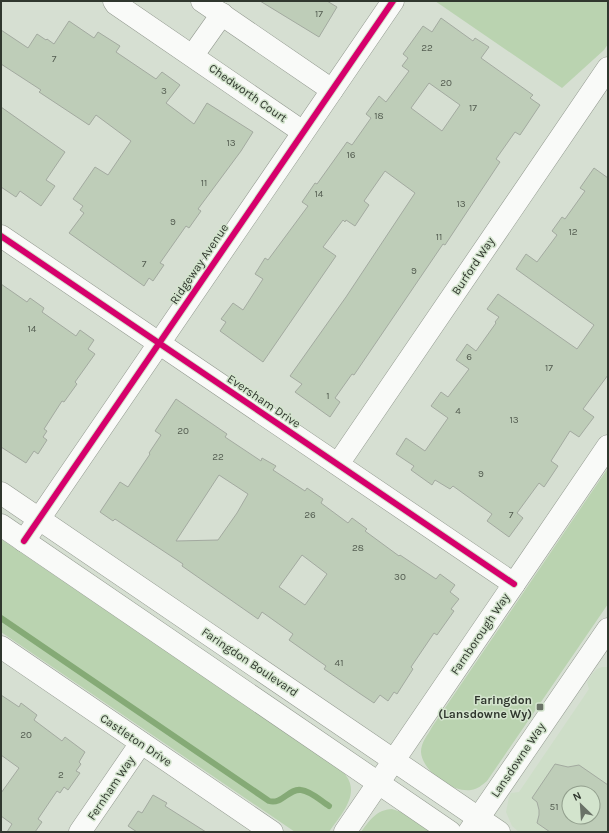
<svg xmlns="http://www.w3.org/2000/svg" width="609" height="833" font-family="Karla,sans-serif">
<style>
.built{fill:#cedec8;fill-rule:evenodd}
.green{fill:#bad3b0}
.lines{fill:none;stroke-linecap:round;stroke-linejoin:round}
.stream{stroke:#85aa76;stroke-width:6}
.building{fill:#becdb8;stroke:#a3aaa0;fill-rule:evenodd}
.street-casing{stroke:#949a91;stroke-width:23}
.secondary-casing{stroke:#949a91;stroke-width:23}
.street{stroke:#f9faf8;stroke-width:22}
.secondary{stroke:#f9faf8;stroke-width:22}
.cycleway-casing{stroke:#d3e4cd;stroke-width:8}
.cycleway{stroke:#d6006c;stroke-width:6}
.poi-dot{fill:#6a7267;stroke:#d3e4cd;stroke-width:1.5}
.labels{text-anchor:middle;dominant-baseline:central;stroke-width:3;stroke-linejoin:round;paint-order:stroke}
.number-label{font-size:10px;fill:#545d51}
.street-label{font-size:12px;fill:#30372e;stroke:#d3e4cd}
.poi-label{font-size:12px;font-weight:bold;fill:#30372e;stroke:#d3e4cd;text-anchor:end}
</style>
<rect width="100%" height="100%" fill="#d6dfd2"/>
<path class="built" d="M 602,667 L 608,667 L 608,832 L 519,832 L 512,826 L 506,812 L 509,797 L 511,793 L 519,792 L 589,689 L 587,682 L 593,673 L 597,669 ZM 569,793 L 593,793 L 593,817 L 569,817 Z"/>
<g class="green">
<path d="M 435,1 L 608,1 L 608,44 L 604,50 L 562,88 Z"/>
<path d="M 608,468 L 608,604 L 487,781 C 482,785 478,789 471,790 C 453,793 422,771 421,752 C 421,742 428,735 432,727 Z"/>
<path d="M 1,539 L 341,770 C 364,791 342,813 329,832 L 295,832 L 1,632 Z"/>
<path d="M 392,809 L 404,813 L 432,832 L 361,832 C 370,820 376,810 392,809 Z"/>
</g>
<g class="lines">
<path class="stream" d="M 1,618 L 269,801 C 282,805 289,788 301,790 C 311,791 321,801 329,806"/>
</g>
<g class="building">
<path d="M 260,1 L 327,1 L 337,7 L 319,37 Z"/>
<path d="M 441,18 L 473,41 L 475,38 L 489,47 L 481,58 L 533,95 L 530,98 L 540,105 L 520,135 L 515,132 L 496,159 L 500,162 L 445,245 L 443,244 L 354,375 L 352,374 L 335,398 L 340,402 L 330,417 L 295,392 L 302,384 L 290,376 L 346,297 L 415,193 L 385,171 L 364,201 L 369,205 L 355,226 L 346,220 L 345,222 L 343,220 L 323,247 L 336,256 L 263,362 L 220,331 L 226,322 L 221,319 L 233,303 L 243,310 L 263,279 L 255,274 L 265,258 L 268,260 L 308,206 L 302,202 L 315,183 L 317,184 L 347,142 L 352,145 L 371,118 L 366,114 L 379,96 L 386,102 L 409,71 L 402,66 L 408,58 L 403,54 L 423,26 L 432,32 ZM 429,83 L 460,105 L 442,131 L 411,108 Z"/>
<path d="M 69,21 L 94,38 L 98,32 L 120,46 L 116,52 L 156,79 L 162,72 L 180,85 L 166,103 L 194,124 L 207,103 L 253,132 L 241,151 L 198,209 L 201,211 L 189,228 L 186,226 L 160,263 L 164,265 L 153,281 L 149,278 L 144,286 L 69,233 L 84,213 L 80,210 L 83,206 L 73,199 L 95,167 L 108,175 L 131,141 L 96,115 L 89,125 L 39,92 L 41,90 L 1,64 L 1,30 L 28,48 L 37,34 L 46,40 L 47,39 L 54,44 Z"/>
<path d="M 1,107 L 65,152 L 46,180 L 55,186 L 41,206 L 20,191 L 16,197 L 1,187 Z"/>
<path d="M 594,168 L 608,178 L 608,375 L 583,409 L 594,417 L 579,437 L 570,431 L 551,461 L 558,466 L 544,487 L 539,483 L 517,513 L 523,518 L 509,537 L 487,521 L 492,514 L 453,486 L 450,489 L 435,480 L 432,485 L 411,470 L 414,466 L 396,454 L 406,438 L 425,451 L 448,418 L 431,406 L 441,392 L 448,397 L 469,369 L 456,360 L 467,344 L 476,351 L 496,323 L 495,322 L 499,317 L 487,309 L 498,294 L 577,349 L 594,325 L 516,269 L 526,254 L 537,262 L 557,235 L 552,231 L 562,217 L 565,219 L 585,191 L 580,188 Z"/>
<path d="M 1,284 L 27,302 L 30,298 L 44,308 L 42,312 L 76,336 L 80,330 L 94,340 L 88,349 L 95,354 L 75,382 L 77,384 L 64,402 L 62,401 L 44,429 L 47,431 L 43,437 L 47,440 L 38,454 L 34,451 L 26,463 L 1,447 Z"/>
<path d="M 176,399 L 227,434 L 225,437 L 261,461 L 262,458 L 276,466 L 273,470 L 305,491 L 307,488 L 323,499 L 321,503 L 348,523 L 352,518 L 367,529 L 365,531 L 399,556 L 400,555 L 436,579 L 440,574 L 455,585 L 450,592 L 459,599 L 451,609 L 454,611 L 437,635 L 434,633 L 411,667 L 413,669 L 397,694 L 394,692 L 388,701 L 380,695 L 374,703 L 359,693 L 324,669 L 326,666 L 289,640 L 293,634 L 262,612 L 258,619 L 182,566 L 183,564 L 115,519 L 113,521 L 100,512 L 120,482 L 128,487 L 150,454 L 149,453 L 161,435 L 155,431 ZM 219,475 L 248,494 L 237,513 L 218,540 L 176,541 ZM 302,555 L 327,574 L 305,605 L 279,587 Z"/>
<path d="M 1,695 L 19,707 L 21,703 L 37,715 L 34,720 L 62,741 L 65,737 L 85,752 L 79,762 L 81,764 L 76,771 L 80,773 L 68,790 L 64,787 L 60,793 L 57,791 L 38,819 L 42,822 L 35,832 L 7,832 L 12,824 L 1,816 L 1,793 L 19,768 L 1,755 Z"/>
<path d="M 555,764 L 568,767 L 579,765 L 608,785 L 608,832 L 550,832 L 537,823 L 539,815 L 539,810 L 537,802 L 532,798 ZM 569,793 L 593,793 L 593,817 L 569,817 Z"/>
<path d="M 153,795 L 167,803 L 165,806 L 206,832 L 137,832 L 128,826 L 138,811 L 142,813 Z"/>
</g>
<g class="lines">
<g class="street-casing">
<g id="street">
<path d="M 114,1 L 116,4 L 303,132"/>
<path d="M 202,1 L 332,90"/>
<path d="M 193,55 L 222,14"/>
<path d="M 1,236 L 514,584"/>
<path d="M 338,464 L 608,68"/>
<path d="M 24,541 L 393,1"/>
<path d="M 1,647 L 272,832"/>
<path d="M 80,832 L 141,743"/>
<path d="M 345,832 L 608,446"/>
<path d="M 469,832 L 608,629"/>
</g>
</g>
<g class="secondary-casing">
<g id="secondary">
<path d="M 1,493 L 499,832"/>
<path d="M 1,525 L 450,832"/>
</g>
</g>
<use href="#street" class="street"/>
<use href="#secondary" class="secondary"/>
<g class="cycleway-casing">
<g id="cycleway">
<path d="M 1,236 L 514,584"/>
<path d="M 24,541 L 393,1"/>
</g>
</g>
<use href="#cycleway" class="cycleway"/>
</g>
<rect class="poi-dot" x="536" y="703" width="8" height="8" rx="2"/>
<g class="labels">
<g class="number-label">
<text x="319" y="14">17</text>
<text x="427" y="48">22</text>
<text x="54" y="59">7</text>
<text x="446" y="83">20</text>
<text x="164" y="91">3</text>
<text x="473" y="108">17</text>
<text x="379" y="116">18</text>
<text x="231" y="143">13</text>
<text x="351" y="155">16</text>
<text x="204" y="183">11</text>
<text x="319" y="194">14</text>
<text x="461" y="204">13</text>
<text x="173" y="222">9</text>
<text x="573" y="232">12</text>
<text x="439" y="237">11</text>
<text x="144" y="264">7</text>
<text x="414" y="271">9</text>
<text x="32" y="329">14</text>
<text x="469" y="357">6</text>
<text x="549" y="368">17</text>
<text x="328" y="396">1</text>
<text x="458" y="411">4</text>
<text x="514" y="420">13</text>
<text x="183" y="431">20</text>
<text x="218" y="457">22</text>
<text x="481" y="474">9</text>
<text x="310" y="515">26</text>
<text x="511" y="515">7</text>
<text x="358" y="548">28</text>
<text x="400" y="577">30</text>
<text x="339" y="663">41</text>
<text x="26" y="735">20</text>
<text x="61" y="775">2</text>
<text x="554" y="807">51</text>
</g>
<g class="street-label">
<text transform="translate(248 93) rotate(35)">Chedworth Court</text>
<text transform="translate(199 264) rotate(-56)">Ridgeway Avenue</text>
<text transform="translate(473 266) rotate(-56)">Burford Way</text>
<text transform="translate(264 401) rotate(34)">Eversham Drive</text>
<text transform="translate(480 634) rotate(-56)">Farnborough Way</text>
<text transform="translate(250 662) rotate(34)">Faringdon Boulevard</text>
<text transform="translate(136 740) rotate(34)">Castleton Drive</text>
<text transform="translate(518 760) rotate(-56)">Lansdowne Way</text>
<text transform="translate(111 788) rotate(-56)">Fernham Way</text>
</g>
<g class="poi-label">
<text x="532" y="700">Faringdon<tspan x="532" dy="14">(Lansdowne Wy)</tspan></text>
</g>
</g>
<rect width="609" height="833" fill="none" stroke="#30372e" stroke-width="4"/>
<g transform="translate(581 805) rotate(335)"><circle r="19" fill="#d3e4cd" stroke="#929f8d"/>
<path d="M0-3L7 15L0 10L-7 15Z" fill="#6a7267"/>
<text y="-6" font-size="11" font-weight="bold" text-anchor="middle" fill="#30372e">N</text>
</g>
</svg>
